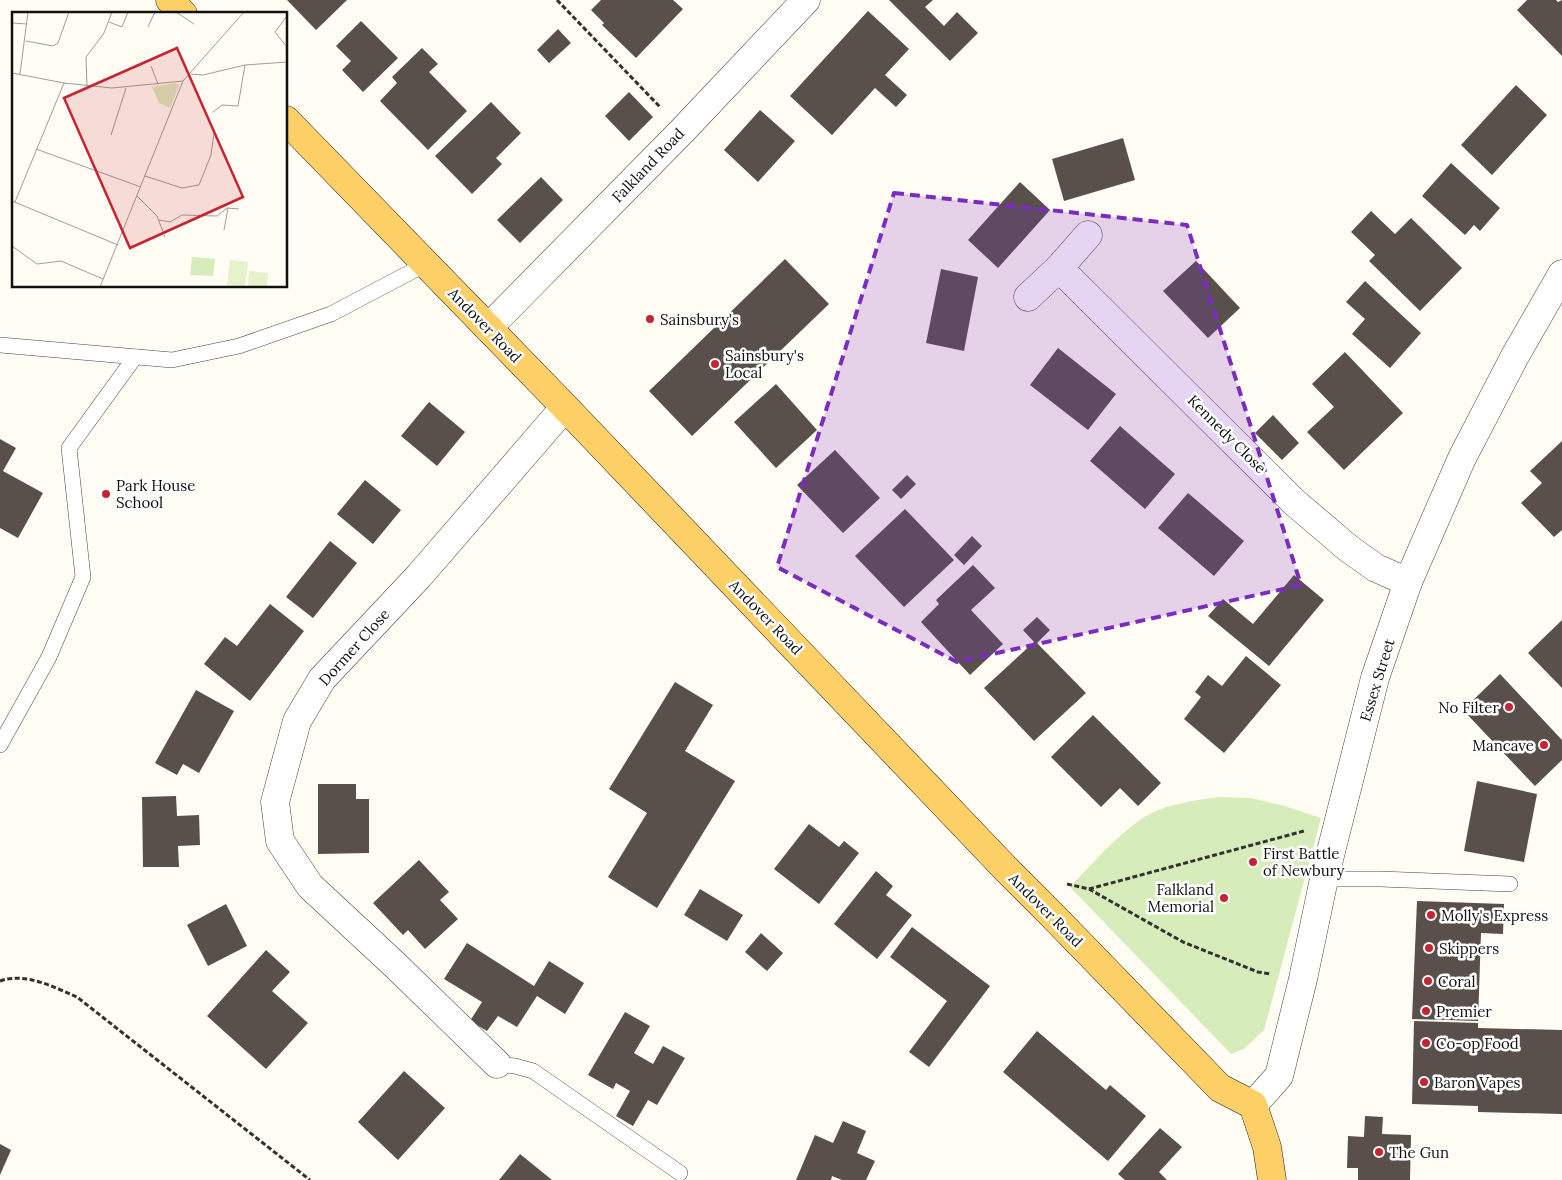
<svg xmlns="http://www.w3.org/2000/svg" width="1562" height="1180" font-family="Lora,serif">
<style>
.green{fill:#d7ecbb}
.building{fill:#59504c}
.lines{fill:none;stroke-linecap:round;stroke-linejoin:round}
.service-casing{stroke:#434343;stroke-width:16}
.minor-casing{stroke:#434343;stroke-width:29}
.primary-casing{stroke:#212121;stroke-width:29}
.path{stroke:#323232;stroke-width:3;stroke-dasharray:5 2.5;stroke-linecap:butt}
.service{stroke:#fff;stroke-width:15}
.minor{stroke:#fff;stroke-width:28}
.primary{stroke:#fccf67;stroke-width:28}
.marked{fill:#7b2cbf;fill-opacity:0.2;stroke:#7b2cbf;stroke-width:4;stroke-dasharray:10 6;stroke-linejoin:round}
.poi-dot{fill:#c62333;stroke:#fff;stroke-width:2}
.labels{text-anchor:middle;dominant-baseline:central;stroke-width:5;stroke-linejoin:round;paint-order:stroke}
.street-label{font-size:15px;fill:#101010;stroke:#fff}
.poi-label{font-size:15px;fill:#101010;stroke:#fff;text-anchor:start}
.inset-road{fill:none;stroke:#9f9e98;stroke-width:1}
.view{fill:#c62333;fill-opacity:0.15;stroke:#c62333;stroke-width:2.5}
.inset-edge{fill:none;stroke:#101010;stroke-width:2.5}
</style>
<rect width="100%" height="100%" fill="#fffcf3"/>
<path class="green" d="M 1218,797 L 1251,798 L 1285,806 L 1321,818 L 1264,1030 L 1244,1049 L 1231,1054 L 1070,887 C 1092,864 1122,829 1150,814 C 1168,804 1197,800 1218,797 Z"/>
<g class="building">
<path d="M 287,0 L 347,0 L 316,30 Z"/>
<path d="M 601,0 L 673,0 L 683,9 L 636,58 L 602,25 L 604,23 L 591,10 Z"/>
<path d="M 889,0 L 933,0 L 925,7 L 944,26 L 957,12 L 978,33 L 950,61 Z"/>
<path d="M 1527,0 L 1556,0 L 1558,2 L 1562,0 L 1562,56 L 1517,10 Z"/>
<path d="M 868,11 L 909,49 L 885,75 L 907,95 L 896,107 L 875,88 L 832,135 L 790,96 Z"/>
<path d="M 361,21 L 398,58 L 363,92 L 342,70 L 351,61 L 336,46 Z"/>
<path d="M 558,29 L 571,43 L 549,63 L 537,50 Z"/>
<path d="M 422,48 L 438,64 L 429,72 L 467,111 L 428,150 L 380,101 L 397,83 L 392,77 Z"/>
<path d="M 1516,85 L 1547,115 L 1492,175 L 1461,145 Z"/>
<path d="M 629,92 L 653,117 L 629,141 L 605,116 Z"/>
<path d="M 491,102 L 521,133 L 496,158 L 502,164 L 472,194 L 435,156 Z"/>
<path d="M 760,110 L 795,141 L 758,182 L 724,150 Z"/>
<path d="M 1123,138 L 1135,180 L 1064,201 L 1052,159 Z"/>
<path d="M 1451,163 L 1500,208 L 1480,231 L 1474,225 L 1465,235 L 1422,196 Z"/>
<path d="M 541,177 L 563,200 L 520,243 L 497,220 Z"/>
<path d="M 1020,182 L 1050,210 L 998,268 L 968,240 Z"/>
<path d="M 1371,211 L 1395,234 L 1411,218 L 1462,268 L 1420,311 L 1369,261 L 1375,255 L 1351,232 Z"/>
<path d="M 785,259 L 829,304 L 692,436 L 649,391 Z"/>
<path d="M 1196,261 L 1240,308 L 1208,338 L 1163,291 Z"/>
<path d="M 941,269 L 978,277 L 964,351 L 926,343 Z"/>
<path d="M 1365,281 L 1421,333 L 1390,368 L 1352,334 L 1365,319 L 1346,302 Z"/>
<path d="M 1058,348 L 1116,394 L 1088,430 L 1030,385 Z"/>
<path d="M 1345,352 L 1403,413 L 1344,470 L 1307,432 L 1334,407 L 1312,384 Z"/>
<path d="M 776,384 L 817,430 L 776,468 L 734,422 Z"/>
<path d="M 429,402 L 465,432 L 437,466 L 401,436 Z"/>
<path d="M 1273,415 L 1299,443 L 1282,460 L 1255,433 Z"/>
<path d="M 1120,426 L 1175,474 L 1145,509 L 1090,461 Z"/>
<path d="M 0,439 L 16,448 L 3,471 L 43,493 L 18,538 L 0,528 Z"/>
<path d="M 1562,441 L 1562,530 L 1554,537 L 1521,503 L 1542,483 L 1530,471 Z"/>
<path d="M 835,450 L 880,498 L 843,533 L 797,485 Z"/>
<path d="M 907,475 L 916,484 L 901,499 L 892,490 Z"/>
<path d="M 365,480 L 401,510 L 373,544 L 337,514 Z"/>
<path d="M 1188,493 L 1244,541 L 1214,576 L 1158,528 Z"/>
<path d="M 905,509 L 954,560 L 904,607 L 855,556 Z"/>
<path d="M 972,536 L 982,546 L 964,565 L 954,555 Z"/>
<path d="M 330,541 L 357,563 L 313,618 L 286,597 Z"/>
<path d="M 973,565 L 995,588 L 971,610 L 1003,644 L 970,675 L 921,622 L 939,604 L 936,600 Z"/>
<path d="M 1294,575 L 1324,600 L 1269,666 L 1208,616 L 1223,599 L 1253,624 Z"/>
<path d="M 270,604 L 304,631 L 250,701 L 204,664 L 225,637 L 237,646 Z"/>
<path d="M 1037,617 L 1050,630 L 1037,643 L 1086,693 L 1034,741 L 984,688 L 1034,642 L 1023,630 Z"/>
<path d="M 1562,620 L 1562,688 L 1528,653 Z"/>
<path d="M 1246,656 L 1281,685 L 1224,753 L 1184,719 L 1201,697 L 1195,692 L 1208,675 L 1222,686 Z"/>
<path d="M 1500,674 L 1562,740 L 1562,760 L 1535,786 L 1463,710 Z"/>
<path d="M 675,682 L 713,705 L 685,751 L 735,781 L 657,908 L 608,877 L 647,813 L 609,789 Z"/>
<path d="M 196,690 L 234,711 L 199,773 L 183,764 L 177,775 L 155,763 Z"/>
<path d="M 1093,715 L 1161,783 L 1138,806 L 1120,788 L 1101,807 L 1051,757 Z"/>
<path d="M 1477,781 L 1537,794 L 1524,862 L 1464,851 Z"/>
<path d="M 318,784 L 356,784 L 356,799 L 369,799 L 369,853 L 318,854 Z"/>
<path d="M 176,796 L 177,816 L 199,815 L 200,845 L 178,846 L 179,867 L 143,867 L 142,797 Z"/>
<path d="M 809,824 L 839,847 L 844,841 L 859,853 L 819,904 L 774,869 Z"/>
<path d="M 419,860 L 449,892 L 440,900 L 458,919 L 425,949 L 408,930 L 403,935 L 373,903 Z"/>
<path d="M 876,871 L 893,886 L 886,895 L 912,915 L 877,959 L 834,924 Z"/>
<path d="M 700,889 L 743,915 L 727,941 L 684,915 Z"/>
<path d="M 1417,901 L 1504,904 L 1503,934 L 1481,933 L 1478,1021 L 1412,1019 Z"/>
<path d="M 226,904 L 247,946 L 208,966 L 187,925 Z"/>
<path d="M 912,927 L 990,986 L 929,1067 L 909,1052 L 947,1001 L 890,957 Z"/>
<path d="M 761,933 L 783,953 L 767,971 L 745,952 Z"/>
<path d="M 467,943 L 534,986 L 549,961 L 584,983 L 565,1014 L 537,996 L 517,1027 L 498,1016 L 487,1031 L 470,1021 L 482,1002 L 444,979 Z"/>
<path d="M 266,950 L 290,972 L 272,991 L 308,1023 L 266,1069 L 207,1016 Z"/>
<path d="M 625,1012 L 650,1026 L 634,1053 L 653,1064 L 663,1046 L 685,1058 L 657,1105 L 648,1100 L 633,1126 L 616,1116 L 630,1091 L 616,1083 L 613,1089 L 588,1075 Z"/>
<path d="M 1414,1021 L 1478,1023 L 1478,1028 L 1562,1030 L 1562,1114 L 1478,1112 L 1478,1106 L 1412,1104 Z"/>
<path d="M 1037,1031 L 1106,1090 L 1110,1085 L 1146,1116 L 1108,1161 L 1003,1072 Z"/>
<path d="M 404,1071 L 445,1108 L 398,1160 L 358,1122 Z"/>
<path d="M 1365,1116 L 1383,1117 L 1382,1134 L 1411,1135 L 1410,1180 L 1358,1180 L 1358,1168 L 1347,1168 L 1348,1136 L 1364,1137 Z"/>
<path d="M 843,1121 L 866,1131 L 857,1153 L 875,1161 L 866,1180 L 842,1180 L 832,1176 L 831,1180 L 796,1180 L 815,1135 L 833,1143 Z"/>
<path d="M 1160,1128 L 1182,1147 L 1159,1172 L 1167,1180 L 1125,1180 L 1118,1174 Z"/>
<path d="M 0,1144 L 11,1150 L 0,1175 Z"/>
<path d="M 520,1154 L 552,1180 L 499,1180 Z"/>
</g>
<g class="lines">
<g class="service-casing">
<g id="service">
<path d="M 0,345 L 172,360 L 239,346 L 331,314 L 426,264"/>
<path d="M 0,745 L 49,657 L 83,577 L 69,448 L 135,357"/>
<path d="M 1324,879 L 1380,879 L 1510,884"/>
<path d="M 497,1064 L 515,1066 L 533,1071 L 680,1173"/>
</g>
</g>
<g class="minor-casing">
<g id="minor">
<path d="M 1059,268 L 1294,502 L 1348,548 L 1376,568 L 1408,582"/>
<path d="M 1028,297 L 1059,268 L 1088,235"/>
<path d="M 488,328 L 683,130 L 806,0"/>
<path d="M 497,1064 L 394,964 L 310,886 L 280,841 L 275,802 L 297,721 L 322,679 L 419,576 L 565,407"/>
<path d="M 1253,1105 L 1279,1076 L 1303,979 L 1324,879 L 1375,678 L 1408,582 L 1462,458 L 1515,356 L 1562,274"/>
</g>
</g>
<g class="primary-casing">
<g id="primary">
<path d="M 170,0 L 183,14"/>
<path d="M 286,120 L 565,407 L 1006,869 L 1052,915 L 1220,1088 L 1253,1105 L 1267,1147 L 1272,1180"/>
</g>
</g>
<g class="path">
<path d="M 557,0 L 661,108"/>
<path d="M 1067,884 L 1089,889 L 1183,942 L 1258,972 L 1271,974"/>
<path d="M 1089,889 L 1304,831"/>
<path d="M 0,981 C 25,972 54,987 77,997 L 310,1180"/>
</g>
<use href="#service" class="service"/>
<use href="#minor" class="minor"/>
<use href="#primary" class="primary"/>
</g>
<path class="marked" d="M 894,193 L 1187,225 L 1301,585 L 957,662 L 777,567 Z"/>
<g class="poi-dot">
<circle cx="650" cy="319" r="5"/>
<circle cx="715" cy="364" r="5"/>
<circle cx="106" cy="494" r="5"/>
<circle cx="1509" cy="707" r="5"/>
<circle cx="1544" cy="745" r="5"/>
<circle cx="1253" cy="862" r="5"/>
<circle cx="1224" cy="898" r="5"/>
<circle cx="1431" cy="915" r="5"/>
<circle cx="1429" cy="948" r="5"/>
<circle cx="1428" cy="981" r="5"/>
<circle cx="1426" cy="1011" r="5"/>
<circle cx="1426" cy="1043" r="5"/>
<circle cx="1424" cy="1082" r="5"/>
<circle cx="1379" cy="1152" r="5"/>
</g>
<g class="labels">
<g class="street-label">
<text transform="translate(648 165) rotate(-46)">Falkland Road</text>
<text transform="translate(485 325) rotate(46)">Andover Road</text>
<text transform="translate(1227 434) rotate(45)">Kennedy Close</text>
<text transform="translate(766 617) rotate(46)">Andover Road</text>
<text transform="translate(354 647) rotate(-48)">Dormer Close</text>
<text transform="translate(1377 680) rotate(-73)">Essex Street</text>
<text transform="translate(1046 910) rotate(45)">Andover Road</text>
</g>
<g class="poi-label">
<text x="660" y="319">Sainsbury's</text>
<text x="725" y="355">Sainsbury's<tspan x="725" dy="17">Local</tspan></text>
<text x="116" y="485">Park House<tspan x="116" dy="17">School</tspan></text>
<text x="1499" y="707" text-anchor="end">No Filter</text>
<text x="1534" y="745" text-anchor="end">Mancave</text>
<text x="1263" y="853">First Battle<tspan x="1263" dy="17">of Newbury</tspan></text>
<text x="1214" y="889" text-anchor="end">Falkland<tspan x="1214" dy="17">Memorial</tspan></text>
<text x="1441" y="915">Molly's Express</text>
<text x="1439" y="948">Skippers</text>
<text x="1438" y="981">Coral</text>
<text x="1436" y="1011">Premier</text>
<text x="1436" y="1043">Co-op Food</text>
<text x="1434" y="1082">Baron Vapes</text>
<text x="1389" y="1152">The Gun</text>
</g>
</g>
<g transform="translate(12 12)">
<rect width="275" height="275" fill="#fffcf3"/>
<path d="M 163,71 L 167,73 L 158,96 L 147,91 L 140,75 ZM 180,245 L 203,247 L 201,264 L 178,263 Z" fill="#d7ecbb"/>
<path d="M 218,248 L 236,250 L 233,275 L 215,273 ZM 237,259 L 256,261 L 255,275 L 236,275 Z" fill="#e7f2cd"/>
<path class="inset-road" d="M 164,0 L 182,12M 275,4 L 263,20 L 275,35M 97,10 L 110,15 L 116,0M 0,11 L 15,12M 136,15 L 143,0M 14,29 L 41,34 L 46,31 L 57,0M 139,54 L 146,72M 0,61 L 52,71 L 100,76 L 171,69M 8,62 L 16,0M 179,62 L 191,63 L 233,53 L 275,50M 75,74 L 74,45 L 92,21 L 100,0M 201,100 L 210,93 L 226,94 L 233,53M 99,123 L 114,76M 24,137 L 129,175M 133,164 L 170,176 L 187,173 L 199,143 L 202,121M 125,184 L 145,204 L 153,225M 0,189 L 106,233M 3,190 L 52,71M 147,208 L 158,210 L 170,203 L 205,204 L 215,196 L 227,197M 212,218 L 216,196M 0,234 L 25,252 L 49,249 L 91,267M 88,275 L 171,69 L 232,0"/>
<path class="view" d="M 165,36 L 231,185 L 118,236 L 52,86 Z"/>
<rect width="275" height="275" class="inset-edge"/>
</g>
</svg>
